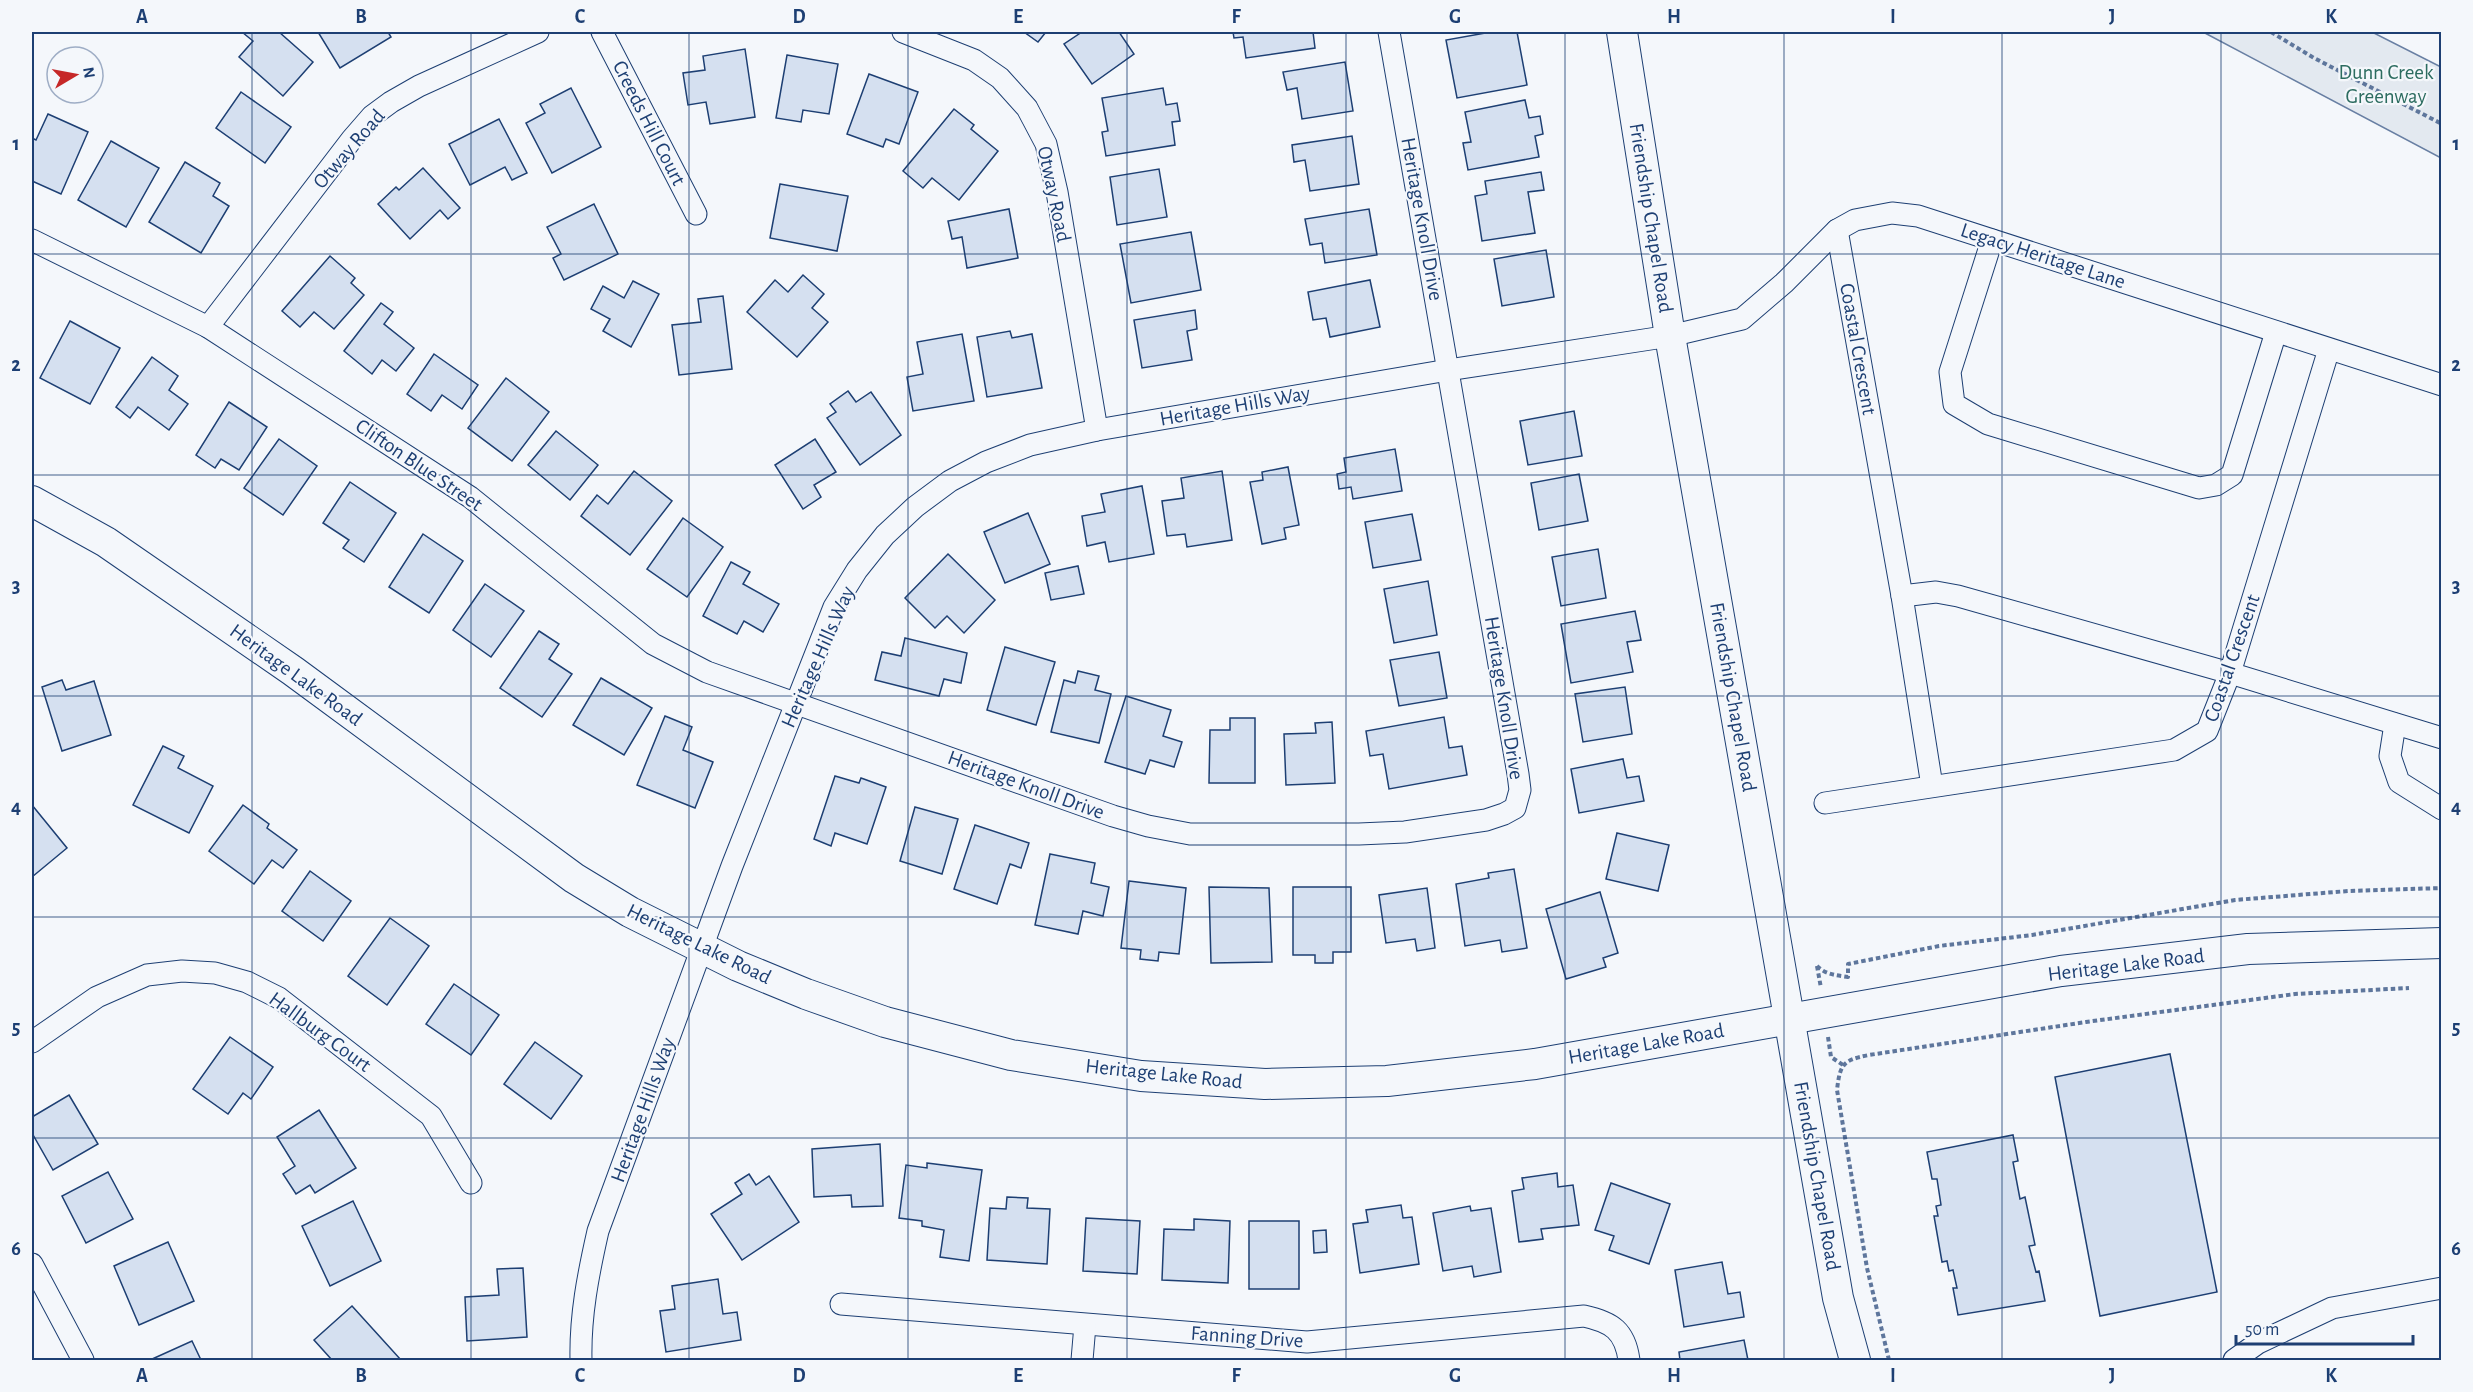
<svg xmlns="http://www.w3.org/2000/svg" width="2473" height="1392" font-family="'Alegreya Sans',sans-serif">
<style>
.green{fill:#e3e9f0;stroke:#687fa3;stroke-width:1.5}
.building{fill:#d5e0f0;stroke:#1d3f73;stroke-width:1.5}
.lines{fill:none;stroke-linecap:round;stroke-linejoin:round}
.street-casing{stroke:#1d3f73;stroke-width:23}
.secondary-casing{stroke:#1d3f73;stroke-width:32}
.path{stroke:#5e769c;stroke-width:4;stroke-dasharray:4.5 3;stroke-linecap:butt}
.street{stroke:#f4f7fb;stroke-width:21}
.secondary{stroke:#f4f7fb;stroke-width:30}
.grid{fill:none;stroke:#1d3f73;stroke-width:1.5;stroke-opacity:0.55}
.labels{text-anchor:middle;dominant-baseline:central;stroke-width:4.5;stroke-linejoin:round;paint-order:stroke}
.park-label{font-size:21px;fill:#2c6c60;stroke:#f4f7fb}
.street-label{font-size:21px;fill:#1d3f73;stroke:#f4f7fb}
.neatline{fill:none;stroke:#1d3f73;stroke-width:2}
.grid-label{font-size:20px;text-anchor:middle;font-weight:bold;fill:#1d3f73}
</style>
<rect width="100%" height="100%" fill="#f4f7fb"/>
<path class="green" d="M 2203,32 L 2372,32 L 2441,67 L 2441,158 Z"/>
<g class="building">
<path d="M 242,32 L 279,32 L 313,62 L 283,96 L 239,57 L 253,41 Z"/>
<path d="M 318,32 L 388,32 L 391,37 L 340,68 Z"/>
<path d="M 1024,32 L 1046,32 L 1038,42 Z"/>
<path d="M 1082,32 L 1119,32 L 1134,54 L 1092,84 L 1064,44 Z"/>
<path d="M 1233,32 L 1313,32 L 1315,48 L 1246,58 L 1243,37 L 1234,38 Z"/>
<path d="M 1491,32 L 1517,32 L 1527,85 L 1457,98 L 1446,40 Z"/>
<path d="M 745,49 L 755,117 L 710,124 L 706,102 L 688,105 L 683,73 L 705,70 L 703,56 Z"/>
<path d="M 787,55 L 838,64 L 829,114 L 803,110 L 801,122 L 776,118 Z"/>
<path d="M 1345,62 L 1353,111 L 1302,119 L 1297,88 L 1287,90 L 1283,72 Z"/>
<path d="M 869,74 L 918,92 L 899,144 L 886,139 L 883,147 L 847,134 Z"/>
<path d="M 571,88 L 601,147 L 552,173 L 526,123 L 545,113 L 540,104 Z"/>
<path d="M 1163,88 L 1166,105 L 1177,103 L 1180,121 L 1172,122 L 1175,145 L 1106,156 L 1102,132 L 1108,131 L 1102,98 Z"/>
<path d="M 241,92 L 291,127 L 265,163 L 216,128 Z"/>
<path d="M 1525,100 L 1529,118 L 1540,116 L 1543,134 L 1535,136 L 1539,157 L 1468,170 L 1463,143 L 1471,142 L 1465,112 Z"/>
<path d="M 954,109 L 974,125 L 971,129 L 998,151 L 959,200 L 932,178 L 923,188 L 903,171 Z"/>
<path d="M 48,114 L 88,132 L 61,194 L 32,181 L 32,138 L 36,140 Z"/>
<path d="M 499,119 L 527,173 L 512,180 L 505,167 L 470,185 L 449,144 Z"/>
<path d="M 1352,136 L 1359,184 L 1310,191 L 1305,160 L 1294,162 L 1292,145 Z"/>
<path d="M 111,141 L 159,168 L 126,227 L 78,200 Z"/>
<path d="M 185,162 L 220,183 L 213,196 L 229,206 L 201,253 L 149,222 Z"/>
<path d="M 423,168 L 460,208 L 448,219 L 440,210 L 410,239 L 378,204 L 396,187 L 399,190 Z"/>
<path d="M 1159,169 L 1167,217 L 1117,225 L 1110,177 Z"/>
<path d="M 1541,172 L 1544,190 L 1528,192 L 1535,233 L 1482,241 L 1475,196 L 1487,194 L 1485,181 Z"/>
<path d="M 780,184 L 848,196 L 837,251 L 770,238 Z"/>
<path d="M 594,204 L 618,254 L 564,280 L 553,258 L 561,254 L 547,227 Z"/>
<path d="M 1009,209 L 1018,258 L 967,268 L 962,237 L 952,239 L 948,221 Z"/>
<path d="M 1369,209 L 1377,255 L 1325,263 L 1322,243 L 1310,245 L 1305,219 Z"/>
<path d="M 1191,232 L 1201,290 L 1131,303 L 1120,244 Z"/>
<path d="M 1546,250 L 1554,297 L 1502,306 L 1494,259 Z"/>
<path d="M 330,256 L 355,278 L 351,283 L 364,295 L 334,329 L 314,312 L 300,327 L 282,311 Z"/>
<path d="M 803,275 L 824,294 L 812,308 L 828,322 L 797,357 L 747,312 L 775,280 L 788,292 Z"/>
<path d="M 1370,280 L 1380,327 L 1330,337 L 1326,318 L 1313,320 L 1308,292 Z"/>
<path d="M 633,281 L 659,294 L 631,347 L 603,331 L 610,319 L 591,309 L 603,286 L 624,298 Z"/>
<path d="M 723,296 L 732,369 L 679,375 L 672,325 L 701,322 L 698,299 Z"/>
<path d="M 381,303 L 393,312 L 384,324 L 414,348 L 396,371 L 382,360 L 372,374 L 344,351 Z"/>
<path d="M 1195,310 L 1197,329 L 1187,331 L 1192,360 L 1142,368 L 1134,320 Z"/>
<path d="M 70,321 L 120,348 L 90,404 L 40,378 Z"/>
<path d="M 1010,331 L 1012,338 L 1032,334 L 1042,388 L 987,397 L 977,337 Z"/>
<path d="M 962,334 L 974,401 L 913,411 L 907,377 L 923,374 L 917,342 Z"/>
<path d="M 434,354 L 478,385 L 462,409 L 442,395 L 431,411 L 407,394 Z"/>
<path d="M 152,357 L 178,376 L 169,390 L 188,404 L 169,430 L 138,407 L 130,418 L 116,407 Z"/>
<path d="M 506,378 L 549,412 L 512,461 L 468,428 Z"/>
<path d="M 848,391 L 856,402 L 871,392 L 901,435 L 860,465 L 827,418 L 836,412 L 830,404 Z"/>
<path d="M 229,402 L 267,427 L 239,470 L 221,459 L 215,468 L 196,455 Z"/>
<path d="M 1574,411 L 1582,456 L 1528,465 L 1520,421 Z"/>
<path d="M 556,431 L 598,465 L 570,500 L 528,465 Z"/>
<path d="M 279,439 L 317,466 L 283,515 L 244,488 Z"/>
<path d="M 815,439 L 836,472 L 814,485 L 821,497 L 803,509 L 775,465 Z"/>
<path d="M 1395,449 L 1402,491 L 1353,499 L 1351,487 L 1339,489 L 1337,474 L 1346,472 L 1344,458 Z"/>
<path d="M 1288,467 L 1299,525 L 1284,528 L 1286,539 L 1262,544 L 1250,482 L 1263,480 L 1262,472 Z"/>
<path d="M 634,471 L 672,501 L 630,555 L 581,516 L 597,495 L 608,504 Z"/>
<path d="M 1222,471 L 1232,540 L 1187,547 L 1185,534 L 1167,536 L 1162,501 L 1184,498 L 1181,478 Z"/>
<path d="M 1579,474 L 1588,521 L 1539,530 L 1531,483 Z"/>
<path d="M 350,482 L 396,513 L 364,562 L 343,548 L 349,540 L 323,523 Z"/>
<path d="M 1142,486 L 1154,554 L 1109,562 L 1105,542 L 1087,546 L 1082,516 L 1105,512 L 1101,494 Z"/>
<path d="M 1028,513 L 1050,564 L 1005,583 L 984,532 Z"/>
<path d="M 1412,514 L 1421,560 L 1373,568 L 1365,522 Z"/>
<path d="M 683,518 L 723,547 L 687,597 L 647,569 Z"/>
<path d="M 423,534 L 463,561 L 429,613 L 389,587 Z"/>
<path d="M 1598,549 L 1606,598 L 1561,606 L 1552,557 Z"/>
<path d="M 948,554 L 995,600 L 964,633 L 947,616 L 935,628 L 905,598 Z"/>
<path d="M 731,562 L 750,572 L 743,584 L 779,604 L 763,632 L 744,621 L 737,634 L 703,616 Z"/>
<path d="M 1078,566 L 1084,594 L 1051,600 L 1045,573 Z"/>
<path d="M 1428,581 L 1437,635 L 1394,643 L 1384,589 Z"/>
<path d="M 485,584 L 524,611 L 491,657 L 453,630 Z"/>
<path d="M 1635,611 L 1641,640 L 1627,642 L 1633,672 L 1571,683 L 1561,624 Z"/>
<path d="M 539,631 L 559,644 L 549,659 L 572,674 L 542,717 L 500,688 Z"/>
<path d="M 905,638 L 967,653 L 961,683 L 944,679 L 939,696 L 875,680 L 882,652 L 901,656 Z"/>
<path d="M 1005,647 L 1055,662 L 1036,725 L 987,710 Z"/>
<path d="M 1439,652 L 1447,698 L 1399,706 L 1390,660 Z"/>
<path d="M 1078,671 L 1099,676 L 1095,690 L 1111,694 L 1099,743 L 1051,732 L 1064,680 L 1075,683 Z"/>
<path d="M 601,678 L 652,708 L 624,755 L 573,725 Z"/>
<path d="M 62,680 L 66,690 L 94,681 L 111,735 L 62,751 L 42,687 Z"/>
<path d="M 1625,687 L 1632,734 L 1583,742 L 1575,694 Z"/>
<path d="M 1126,696 L 1171,710 L 1163,736 L 1182,742 L 1174,767 L 1150,760 L 1145,774 L 1105,762 Z"/>
<path d="M 665,716 L 692,727 L 683,750 L 713,762 L 695,808 L 637,785 Z"/>
<path d="M 1444,717 L 1449,748 L 1462,746 L 1467,775 L 1389,789 L 1383,754 L 1370,756 L 1366,731 Z"/>
<path d="M 1230,718 L 1255,718 L 1255,783 L 1209,783 L 1210,730 L 1230,730 Z"/>
<path d="M 1332,722 L 1335,783 L 1286,785 L 1284,734 L 1316,733 L 1315,723 Z"/>
<path d="M 163,746 L 184,756 L 178,768 L 213,786 L 189,833 L 133,805 Z"/>
<path d="M 1623,759 L 1627,778 L 1639,776 L 1644,801 L 1579,813 L 1571,769 Z"/>
<path d="M 835,776 L 859,783 L 861,778 L 886,787 L 867,844 L 835,833 L 831,846 L 814,839 Z"/>
<path d="M 32,805 L 67,848 L 32,877 Z"/>
<path d="M 243,805 L 269,824 L 267,828 L 297,850 L 283,868 L 272,860 L 254,884 L 209,851 Z"/>
<path d="M 915,807 L 958,819 L 942,874 L 900,861 Z"/>
<path d="M 975,825 L 1029,843 L 1021,868 L 1010,864 L 997,904 L 954,889 Z"/>
<path d="M 1617,833 L 1669,845 L 1658,891 L 1606,879 Z"/>
<path d="M 1050,854 L 1095,863 L 1091,883 L 1109,887 L 1103,916 L 1083,911 L 1078,934 L 1035,925 Z"/>
<path d="M 1514,869 L 1527,948 L 1502,952 L 1500,940 L 1465,946 L 1456,884 L 1489,878 L 1488,873 Z"/>
<path d="M 310,871 L 351,901 L 323,941 L 282,911 Z"/>
<path d="M 1129,881 L 1186,888 L 1179,954 L 1159,952 L 1158,961 L 1140,959 L 1141,950 L 1121,948 Z"/>
<path d="M 1209,887 L 1269,888 L 1272,962 L 1211,963 Z"/>
<path d="M 1293,887 L 1351,887 L 1351,952 L 1333,952 L 1333,963 L 1315,963 L 1315,955 L 1293,955 Z"/>
<path d="M 1427,888 L 1435,948 L 1417,951 L 1415,939 L 1386,943 L 1379,895 Z"/>
<path d="M 1600,892 L 1618,953 L 1603,958 L 1606,967 L 1566,979 L 1546,909 Z"/>
<path d="M 390,918 L 429,946 L 387,1005 L 348,976 Z"/>
<path d="M 454,984 L 499,1015 L 471,1055 L 426,1024 Z"/>
<path d="M 230,1037 L 273,1067 L 251,1099 L 243,1093 L 228,1114 L 193,1089 Z"/>
<path d="M 535,1042 L 582,1076 L 551,1119 L 504,1084 Z"/>
<path d="M 2170,1054 L 2217,1292 L 2100,1316 L 2055,1077 Z"/>
<path d="M 69,1095 L 98,1144 L 53,1170 L 32,1133 L 32,1117 Z"/>
<path d="M 319,1110 L 356,1168 L 315,1193 L 310,1185 L 296,1194 L 283,1174 L 295,1166 L 277,1137 Z"/>
<path d="M 2013,1135 L 2018,1161 L 2013,1162 L 2020,1199 L 2025,1197 L 2035,1245 L 2029,1246 L 2036,1272 L 2039,1271 L 2045,1301 L 1958,1315 L 1953,1288 L 1957,1288 L 1953,1270 L 1949,1271 L 1947,1261 L 1942,1262 L 1934,1216 L 1938,1216 L 1936,1206 L 1941,1205 L 1937,1179 L 1932,1179 L 1927,1152 Z"/>
<path d="M 880,1144 L 883,1206 L 852,1207 L 851,1195 L 814,1197 L 812,1149 Z"/>
<path d="M 927,1163 L 982,1170 L 969,1261 L 940,1257 L 944,1230 L 922,1226 L 922,1221 L 899,1218 L 906,1165 L 927,1168 Z"/>
<path d="M 108,1172 L 133,1219 L 86,1243 L 62,1196 Z"/>
<path d="M 1557,1173 L 1558,1187 L 1573,1185 L 1579,1225 L 1541,1229 L 1543,1239 L 1519,1242 L 1512,1191 L 1524,1189 L 1522,1178 Z"/>
<path d="M 749,1174 L 756,1185 L 769,1176 L 799,1222 L 742,1260 L 711,1214 L 742,1194 L 735,1183 Z"/>
<path d="M 1611,1183 L 1670,1204 L 1649,1264 L 1609,1250 L 1614,1236 L 1595,1230 Z"/>
<path d="M 1007,1197 L 1028,1198 L 1027,1208 L 1050,1209 L 1047,1264 L 987,1260 L 990,1208 L 1006,1209 Z"/>
<path d="M 353,1201 L 381,1261 L 330,1286 L 302,1226 Z"/>
<path d="M 1401,1205 L 1403,1218 L 1412,1217 L 1419,1264 L 1360,1273 L 1353,1224 L 1368,1222 L 1366,1210 Z"/>
<path d="M 1470,1206 L 1471,1211 L 1491,1208 L 1501,1272 L 1474,1277 L 1472,1266 L 1443,1271 L 1433,1213 Z"/>
<path d="M 1086,1218 L 1140,1221 L 1137,1274 L 1083,1271 Z"/>
<path d="M 1194,1219 L 1230,1221 L 1228,1283 L 1162,1280 L 1164,1229 L 1194,1230 Z"/>
<rect x="1249" y="1221" width="50" height="68"/>
<path d="M 1326,1230 L 1327,1252 L 1314,1253 L 1313,1231 Z"/>
<path d="M 168,1242 L 194,1301 L 139,1325 L 114,1266 Z"/>
<path d="M 1722,1262 L 1728,1294 L 1740,1292 L 1744,1317 L 1684,1327 L 1675,1270 Z"/>
<path d="M 523,1268 L 527,1337 L 467,1341 L 465,1297 L 499,1295 L 497,1269 Z"/>
<path d="M 718,1279 L 723,1314 L 737,1312 L 741,1340 L 666,1352 L 660,1311 L 675,1309 L 672,1286 Z"/>
<path d="M 352,1306 L 401,1360 L 332,1360 L 314,1340 Z"/>
<path d="M 1744,1340 L 1748,1360 L 1680,1360 L 1679,1352 Z"/>
<path d="M 192,1341 L 201,1360 L 150,1360 Z"/>
</g>
<g class="lines">
<g class="street-casing">
<g id="street">
<path d="M 602,32 L 696,214"/>
<path d="M 903,32 L 974,60 L 1000,78 L 1027,108 L 1046,144 L 1057,192 L 1097,430"/>
<path d="M 1837,230 L 1902,596 L 1932,786"/>
<path d="M 32,240 L 208,327 L 470,497 L 653,644 L 707,672 L 1113,816 L 1148,826 L 1190,834 L 1359,834 L 1405,832 L 1486,820 L 1504,814 L 1515,808 L 1520,790 L 1518,774 L 1389,32"/>
<path d="M 1992,240 L 1950,372 L 1954,404 L 1988,424 L 2199,488 L 2216,485 L 2232,475 L 2276,332"/>
<path d="M 208,327 L 352,139 L 372,116 L 391,102 L 419,86 L 538,32"/>
<path d="M 1902,596 L 1936,592 L 1958,596 L 2230,673 L 2442,738"/>
<path d="M 2395,724 L 2390,756 L 2399,782 L 2442,809"/>
<path d="M 1825,803 L 2174,750 L 2207,731 L 2230,673 L 2329,349"/>
<path d="M 32,1042 L 97,997 L 147,975 L 182,971 L 215,973 L 247,982 L 279,998 L 431,1116 L 471,1183"/>
<path d="M 32,1264 L 83,1360"/>
<path d="M 841,1304 L 1307,1342 L 1584,1316 C 1612,1322 1625,1331 1629,1360"/>
<path d="M 581,1360 C 580,1316 588,1275 598,1231 L 732,866 L 834,607 L 857,570 L 885,535 L 915,507 L 950,481 L 986,462 L 1030,445 L 1097,430 L 1448,370 L 1670,336 L 1742,319 L 1784,283 L 1837,230 L 1855,220 L 1892,213 L 1918,216 L 2442,385"/>
<path d="M 1082,1360 L 1085,1325"/>
<path d="M 2234,1360 L 2258,1343 L 2332,1308 L 2442,1288"/>
</g>
</g>
<g class="secondary-casing">
<g id="secondary">
<path d="M 1622,32 L 1670,336 L 1838,1298 L 1855,1360"/>
<path d="M 32,501 L 106,542 L 293,671 L 574,878 L 630,912 L 738,966 L 806,994 L 885,1022 L 1011,1055 L 1141,1076 L 1265,1084 L 1387,1081 L 1535,1064 L 2061,971 L 2248,949 L 2442,943"/>
</g>
</g>
<g class="path">
<path d="M 2271,32 L 2314,58 L 2442,124"/>
<path d="M 1817,966 C 1826,975 1836,975 1848,977 L 1848,964 L 1939,946 L 2032,935 L 2235,900 L 2348,891 L 2442,888"/>
<path d="M 1817,966 L 1821,988"/>
<path d="M 1828,1037 L 1831,1057 L 1843,1065"/>
<path d="M 1889,1360 L 1867,1268 L 1837,1090 C 1840,1064 1843,1060 1869,1055 L 2086,1022 L 2295,994 L 2409,988"/>
</g>
<use href="#street" class="street"/>
<use href="#secondary" class="secondary"/>
</g>
<path class="grid" d="M 252,32 L 252,1360M 471,32 L 471,1360M 689,32 L 689,1360M 908,32 L 908,1360M 1127,32 L 1127,1360M 1346,32 L 1346,1360M 1565,32 L 1565,1360M 1784,32 L 1784,1360M 2002,32 L 2002,1360M 2221,32 L 2221,1360M 32,254 L 2442,254M 32,475 L 2442,475M 32,696 L 2442,696M 32,917 L 2442,917M 32,1138 L 2442,1138"/>
<g class="labels">
<g class="park-label">
<text x="2386" y="72">Dunn Creek<tspan x="2386" dy="24">Greenway</tspan></text>
</g>
<g class="street-label">
<text transform="translate(649 123) rotate(63)">Creeds Hill Court</text>
<text transform="translate(349 149) rotate(-49)">Otway Road</text>
<text transform="translate(1054 194) rotate(78)">Otway Road</text>
<text transform="translate(1651 218) rotate(81)">Friendship Chapel Road</text>
<text transform="translate(1422 219) rotate(80)">Heritage Knoll Drive</text>
<text transform="translate(2043 256) rotate(18)">Legacy Heritage Lane</text>
<text transform="translate(1858 349) rotate(80)">Coastal Crescent</text>
<text transform="translate(1235 406) rotate(-10)">Heritage Hills Way</text>
<text transform="translate(419 465) rotate(34)">Clifton Blue Street</text>
<text transform="translate(818 657) rotate(-66)">Heritage Hills Way</text>
<text transform="translate(2232 658) rotate(-71)">Coastal Crescent</text>
<text transform="translate(296 675) rotate(36)">Heritage Lake Road</text>
<text transform="translate(1733 697) rotate(80)">Friendship Chapel Road</text>
<text transform="translate(1504 698) rotate(81)">Heritage Knoll Drive</text>
<text transform="translate(1026 785) rotate(20)">Heritage Knoll Drive</text>
<text transform="translate(699 944) rotate(26)">Heritage Lake Road</text>
<text transform="translate(2126 965) rotate(-7)">Heritage Lake Road</text>
<text transform="translate(320 1032) rotate(36)">Hallburg Court</text>
<text transform="translate(1646 1044) rotate(-10)">Heritage Lake Road</text>
<text transform="translate(1164 1074) rotate(6)">Heritage Lake Road</text>
<text transform="translate(643 1110) rotate(-70)">Heritage Hills Way</text>
<text transform="translate(1817 1176) rotate(80)">Friendship Chapel Road</text>
<text transform="translate(1247 1337) rotate(4)">Fanning Drive</text>
</g>
</g>
<rect width="2473" height="1392" fill="none" stroke="#f4f7fb" stroke-width="66"/>
<g transform="translate(75 75) rotate(80)"><circle r="28" fill="#f4f7fb" stroke="#9eadc5" stroke-width="1.5"/>
<path d="M0-4.5L10 22L0 15L-10 22Z" fill="#c62828"/>
<text y="-9" font-size="16" font-weight="bold" text-anchor="middle" fill="#1d3f73">N</text>
</g>
<path d="M2236 1335v9h177v-9" fill="none" stroke="#1d3f73" stroke-width="3"/>
<text x="2245" y="1335" font-size="18" fill="#1d3f73" stroke="#f4f7fb" stroke-width="4.5" paint-order="stroke">50 m</text>
<rect x="33" y="33" width="2407" height="1326" class="neatline"/>
<g class="grid-label">
<text x="142" y="23">A</text>
<text x="361" y="23">B</text>
<text x="580" y="23">C</text>
<text x="799" y="23">D</text>
<text x="1018" y="23">E</text>
<text x="1236" y="23">F</text>
<text x="1455" y="23">G</text>
<text x="1674" y="23">H</text>
<text x="1893" y="23">I</text>
<text x="2112" y="23">J</text>
<text x="2331" y="23">K</text>
<text x="16" y="150">1</text>
<text x="2456" y="150">1</text>
<text x="16" y="371">2</text>
<text x="2456" y="371">2</text>
<text x="16" y="592">3</text>
<text x="2456" y="592">3</text>
<text x="16" y="813">4</text>
<text x="2456" y="813">4</text>
<text x="16" y="1034">5</text>
<text x="2456" y="1034">5</text>
<text x="16" y="1255">6</text>
<text x="2456" y="1255">6</text>
<text x="142" y="1382">A</text>
<text x="361" y="1382">B</text>
<text x="580" y="1382">C</text>
<text x="799" y="1382">D</text>
<text x="1018" y="1382">E</text>
<text x="1236" y="1382">F</text>
<text x="1455" y="1382">G</text>
<text x="1674" y="1382">H</text>
<text x="1893" y="1382">I</text>
<text x="2112" y="1382">J</text>
<text x="2331" y="1382">K</text>
</g>
</svg>
